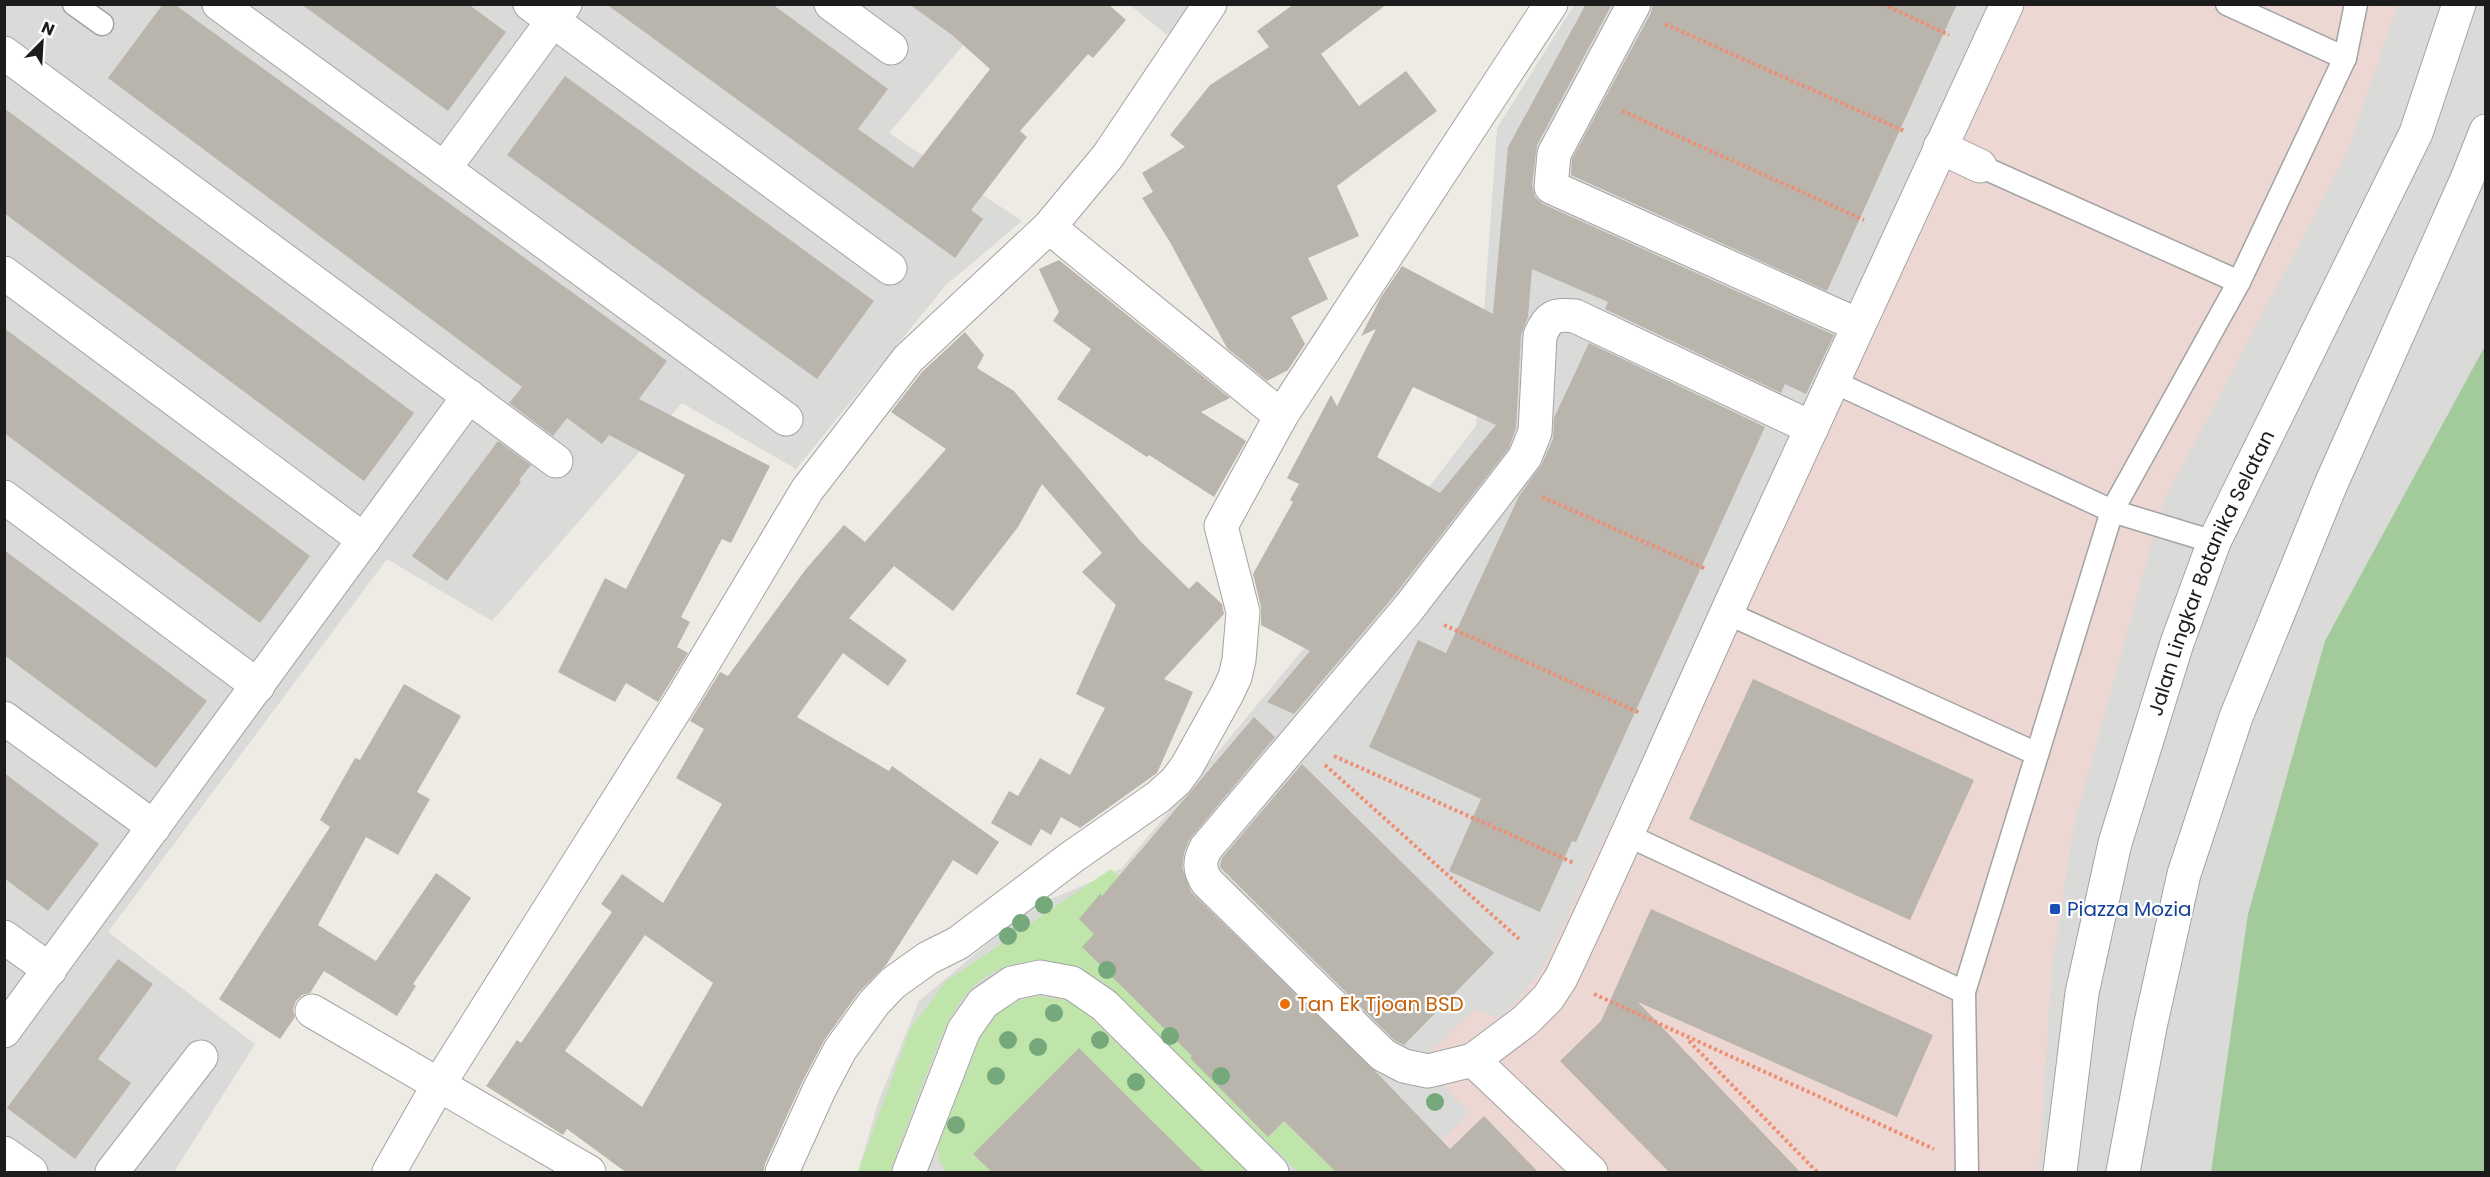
<svg xmlns="http://www.w3.org/2000/svg" width="2490" height="1177" font-family="Poppins,sans-serif">
<style>
.residential{fill:#dadad9}
.commercial{fill:#edd7d3}
.grass{fill:#c0e5ab}
.forest{fill:#a2ca9a}
.building{fill:#b9b4ac;fill-rule:evenodd}
.lines{fill:none;stroke-linecap:round;stroke-linejoin:round}
.service-casing{stroke:#a3a3a3;stroke-width:25}
.minor-casing{stroke:#a3a3a3;stroke-width:35}
.tertiary-casing{stroke:#a3a3a3;stroke-width:35}
.path{stroke:#f08e71;stroke-width:4;stroke-dasharray:3 3;stroke-linecap:butt}
.service{stroke:#fff;stroke-width:22}
.minor{stroke:#fff;stroke-width:33}
.tertiary{stroke:#fff;stroke-width:33}
.tree{fill:#75a97c}
.transit-dot{fill:#1a4fb4;stroke:#fff;stroke-width:2}
.food-dot{fill:#e8710a;stroke:#fff;stroke-width:2}
.labels{text-anchor:middle;dominant-baseline:central;stroke-width:4.5;stroke-linejoin:round;paint-order:stroke}
.street-label{font-size:20px;fill:#1c1c1c;stroke:#fff}
.transit-label{font-size:20px;fill:#164399;stroke:#fff;text-anchor:start}
.food-label{font-size:20px;fill:#c56008;stroke:#fff;text-anchor:start}
</style>
<rect width="100%" height="100%" fill="#edebe3"/>
<g class="residential">
<path d="M 5,5 L 997,5 L 889,133 L 1022,221 L 946,285 L 796,469 L 682,403 L 492,621 L 387,559 L 108,932 L 255,1044 L 174,1172 L 5,1172 Z"/>
<path d="M 1130,5 L 1196,5 L 1167,35 Z"/>
<path d="M 1574,5 L 2485,5 L 2485,1172 L 858,1172 L 879,1100 L 919,1001 L 1030,908 L 1121,869 L 1310,641 L 1476,426 L 1497,128 Z"/>
</g>
<path class="commercial" d="M 1990,5 L 2398,5 L 2345,157 L 2163,503 L 2074,825 L 2052,967 L 2039,1172 L 1424,1172 L 1419,1167 L 1469,1112 L 1421,1061 L 1474,1009 L 1501,1018 L 1541,971 L 1830,366 Z"/>
<g class="grass">
<path d="M 1111,869 L 1421,1172 L 1298,1172 L 1105,983 C 1060,954 1002,951 965,996 C 945,1020 936,1050 925,1078 C 913,1110 901,1141 890,1172 L 858,1172 L 910,1029 L 946,981 Z"/>
<path d="M 1038,996 L 1065,1000 L 1082,1009 L 1249,1172 L 946,1172 L 939,1161 L 938,1146 L 982,1033 C 995,1012 1013,999 1038,996 Z"/>
</g>
<path class="forest" d="M 2485,346 L 2485,1172 L 2211,1172 L 2248,914 L 2325,641 Z"/>
<g class="building">
<path d="M 163,4 L 174,4 L 667,361 L 639,399 L 770,466 L 731,543 L 722,539 L 681,617 L 690,622 L 677,647 L 688,653 L 658,702 L 626,683 L 615,702 L 558,672 L 605,578 L 626,589 L 685,475 L 609,435 L 602,444 L 567,418 L 553,436 L 509,403 L 522,387 L 108,78 Z"/>
<path d="M 301,4 L 468,4 L 506,32 L 448,111 Z"/>
<path d="M 606,4 L 772,4 L 888,89 L 858,129 L 913,168 L 990,69 L 952,35 L 909,4 L 1108,4 L 1126,20 L 1093,58 L 1088,54 L 1020,131 L 1027,137 L 971,210 L 983,219 L 955,258 Z"/>
<path d="M 1294,4 L 1387,4 L 1321,54 L 1359,106 L 1406,71 L 1437,111 L 1337,186 L 1359,236 L 1308,258 L 1328,299 L 1291,317 L 1305,344 L 1288,370 L 1267,381 L 1227,348 L 1170,242 L 1142,198 L 1153,192 L 1142,173 L 1185,147 L 1170,135 L 1210,85 L 1269,47 L 1257,31 Z"/>
<path d="M 1586,4 L 1612,4 L 1537,145 L 1532,185 L 1535,197 L 1543,204 L 1834,335 L 1806,394 L 1785,384 L 1781,393 L 1605,309 L 1608,302 L 1532,269 L 1528,317 L 1521,335 L 1516,428 L 1509,448 L 1393,597 L 1294,714 L 1267,702 L 1310,651 L 1261,625 L 1261,607 L 1253,574 L 1293,502 L 1290,500 L 1299,484 L 1287,478 L 1331,395 L 1337,406 L 1376,329 L 1361,336 L 1381,297 L 1402,266 L 1493,314 L 1508,147 ZM 1413,387 L 1496,425 L 1440,493 L 1377,457 Z"/>
<path d="M 1653,4 L 1957,4 L 1827,291 L 1571,175 L 1572,159 L 1651,13 Z"/>
<path d="M 565,76 L 874,301 L 817,379 L 507,155 Z"/>
<path d="M 4,108 L 414,413 L 364,481 L 4,213 Z"/>
<path d="M 1059,260 L 1230,398 L 1201,412 L 1246,441 L 1214,497 L 1149,455 L 1147,457 L 1057,399 L 1091,349 L 1053,321 L 1059,312 L 1039,269 Z"/>
<path d="M 4,328 L 310,556 L 260,623 L 4,433 Z"/>
<path d="M 965,332 L 984,355 L 977,368 L 1014,391 L 1141,542 L 1189,589 L 1197,581 L 1222,604 L 1224,614 L 1164,679 L 1193,692 L 1157,773 L 1080,828 L 1061,817 L 1051,835 L 1041,829 L 1031,846 L 991,823 L 1009,791 L 1018,796 L 1040,758 L 1070,775 L 1105,708 L 1076,694 L 1116,605 L 1082,572 L 1102,553 L 1042,484 L 1018,527 L 953,611 L 894,566 L 849,618 L 907,660 L 888,686 L 843,653 L 797,717 L 889,771 L 892,766 L 999,842 L 977,875 L 953,860 L 886,965 L 859,992 L 825,1039 L 803,1080 L 765,1164 L 763,1173 L 627,1173 L 567,1129 L 563,1135 L 486,1086 L 517,1040 L 521,1043 L 612,912 L 601,904 L 622,874 L 663,903 L 722,804 L 676,778 L 704,729 L 690,721 L 720,672 L 728,676 L 806,569 L 844,525 L 865,542 L 946,449 L 891,412 L 922,372 ZM 645,935 L 713,983 L 642,1107 L 565,1051 Z"/>
<path d="M 1589,343 L 1765,427 L 1576,842 L 1572,841 L 1540,912 L 1449,871 L 1481,799 L 1369,747 L 1418,640 L 1446,653 L 1519,496 L 1542,464 L 1553,439 L 1554,418 Z"/>
<path d="M 498,441 L 531,465 L 519,480 L 521,482 L 447,581 L 412,556 Z"/>
<path d="M 4,550 L 207,701 L 156,768 L 4,655 Z"/>
<path d="M 1753,679 L 1974,780 L 1910,920 L 1689,819 Z"/>
<path d="M 404,684 L 461,716 L 417,792 L 430,799 L 398,855 L 366,837 L 318,925 L 376,961 L 436,873 L 471,898 L 413,984 L 416,986 L 397,1016 L 324,971 L 310,993 L 302,995 L 296,1001 L 293,1010 L 295,1017 L 280,1039 L 219,999 L 330,827 L 320,820 L 355,758 L 360,760 Z"/>
<path d="M 1254,717 L 1275,737 L 1189,840 L 1184,853 L 1182,867 L 1191,892 L 1376,1072 L 1450,1149 L 1484,1116 L 1539,1173 L 1337,1173 L 1284,1121 L 1268,1137 L 1190,1058 L 1192,1056 L 1082,947 L 1094,934 L 1079,919 L 1100,894 L 1102,896 Z"/>
<path d="M 1302,764 L 1494,953 L 1404,1045 L 1394,1040 L 1220,867 L 1222,858 Z"/>
<path d="M 4,773 L 99,844 L 48,911 L 4,878 Z"/>
<path d="M 1651,909 L 1933,1035 L 1897,1117 L 1638,1002 L 1801,1173 L 1670,1173 L 1560,1061 L 1601,1021 Z"/>
<path d="M 118,959 L 153,984 L 98,1059 L 131,1083 L 75,1159 L 7,1108 Z"/>
<path d="M 1079,1048 L 1150,1119 L 1205,1173 L 993,1173 L 973,1154 Z"/>
</g>
<g class="lines">
<g class="service-casing">
<g id="service">
<path d="M 74,4 L 102,24"/>
<path d="M 2227,4 L 2345,58"/>
<path d="M 1980,166 L 2239,282"/>
<path d="M 1834,382 L 2112,511 L 2214,542"/>
<path d="M 1727,613 L 2037,754"/>
<path d="M 1627,835 L 1964,992"/>
<path d="M 1967,1172 L 1964,992 L 2112,511 L 2239,282 L 2345,58 L 2356,4"/>
</g>
</g>
<g class="minor-casing">
<g id="minor">
<path d="M 219,4 L 786,419"/>
<path d="M 530,4 L 890,268"/>
<path d="M 831,4 L 891,48"/>
<path d="M 1634,4 L 1554,154 L 1551,187 L 1858,325"/>
<path d="M 4,53 L 556,461"/>
<path d="M 1940,147 L 1980,166"/>
<path d="M 444,169 L 565,4"/>
<path d="M 1049,227 L 1281,416 L 1551,4"/>
<path d="M 4,273 L 364,540"/>
<path d="M 1812,428 L 1575,316 C 1554,314 1548,316 1540,336 L 1535,432 L 1525,457 L 1408,609 L 1206,848 C 1199,861 1199,870 1207,882 L 1383,1055 L 1404,1066 L 1428,1071 L 1473,1060 L 1525,1021 L 1548,998 L 1561,978 C 1623,847 1681,713 1741,581 C 1829,389 1918,197 2007,4"/>
<path d="M 4,497 L 258,686"/>
<path d="M 4,718 L 154,827"/>
<path d="M 4,937 L 50,970"/>
<path d="M 312,1011 L 589,1172"/>
<path d="M 4,1031 L 469,396"/>
<path d="M 1473,1060 L 1591,1172"/>
<path d="M 4,1153 L 31,1172"/>
<path d="M 112,1172 L 201,1057"/>
<path d="M 389,1172 L 439,1084 L 683,697 L 807,490 L 908,359 L 1049,227 L 1108,156 L 1210,4"/>
<path d="M 782,1172 L 820,1088 L 840,1050 L 874,1003 L 893,983 L 928,958 L 958,943 L 1072,857 L 1158,797 L 1176,781 L 1187,766 L 1227,694 L 1235,677 L 1239,660 L 1243,612 L 1221,526 L 1281,416"/>
<path d="M 909,1172 L 964,1030 L 983,1003 L 1012,983 L 1040,977 L 1072,983 L 1104,1005 L 1272,1172"/>
</g>
</g>
<g class="tertiary-casing">
<g id="tertiary">
<path id="s1" d="M 2060,1172 L 2082,993 L 2115,843 L 2177,643 L 2214,542 L 2416,133 L 2459,4"/>
<path d="M 2123,1172 L 2150,1027 L 2184,874 L 2236,717 L 2331,484 L 2467,179 L 2486,131"/>
</g>
</g>
<g class="path">
<path d="M 1883,4 L 1949,35"/>
<path d="M 1665,24 L 1904,131"/>
<path d="M 1622,111 L 1864,220"/>
<path d="M 1542,497 L 1706,569"/>
<path d="M 1444,625 L 1640,713"/>
<path d="M 1334,756 L 1574,863"/>
<path d="M 1325,765 L 1519,939"/>
<path d="M 1594,994 L 1934,1149"/>
<path d="M 1689,1041 L 1817,1172"/>
</g>
<use href="#service" class="service"/>
<use href="#minor" class="minor"/>
<use href="#tertiary" class="tertiary"/>
</g>
<g class="tree">
<circle cx="1044" cy="905" r="9"/>
<circle cx="1021" cy="923" r="9"/>
<circle cx="1008" cy="936" r="9"/>
<circle cx="1107" cy="970" r="9"/>
<circle cx="1054" cy="1013" r="9"/>
<circle cx="1170" cy="1036" r="9"/>
<circle cx="1008" cy="1040" r="9"/>
<circle cx="1100" cy="1040" r="9"/>
<circle cx="1038" cy="1047" r="9"/>
<circle cx="996" cy="1076" r="9"/>
<circle cx="1221" cy="1076" r="9"/>
<circle cx="1136" cy="1082" r="9"/>
<circle cx="1435" cy="1102" r="9"/>
<circle cx="956" cy="1125" r="9"/>
</g>
<rect class="transit-dot" x="2049" y="903" width="12" height="12" rx="3"/>
<circle class="food-dot" cx="1285" cy="1004" r="6"/>
<g class="labels">
<g class="street-label">
<text stroke="none"><textPath href="#s1" startOffset="621">Jalan Lingkar Botanika Selatan</textPath></text>
</g>
<g class="transit-label">
<text x="2067" y="909">Piazza Mozia</text>
</g>
<g class="food-label">
<text x="1297" y="1004">Tan Ek Tjoan BSD</text>
</g>
</g>
<rect width="2490" height="1177" fill="none" stroke="#1c1c1c" stroke-width="12"/>
<g transform="translate(42 42) rotate(24)" stroke="#ffffff" stroke-width="4.5" paint-order="stroke">
<path d="M0-4.5L10 22L0 15L-10 22Z" fill="#1c1c1c"/>
<text y="-9" font-size="16" font-weight="bold" text-anchor="middle" fill="#1c1c1c">N</text>
</g>
</svg>
